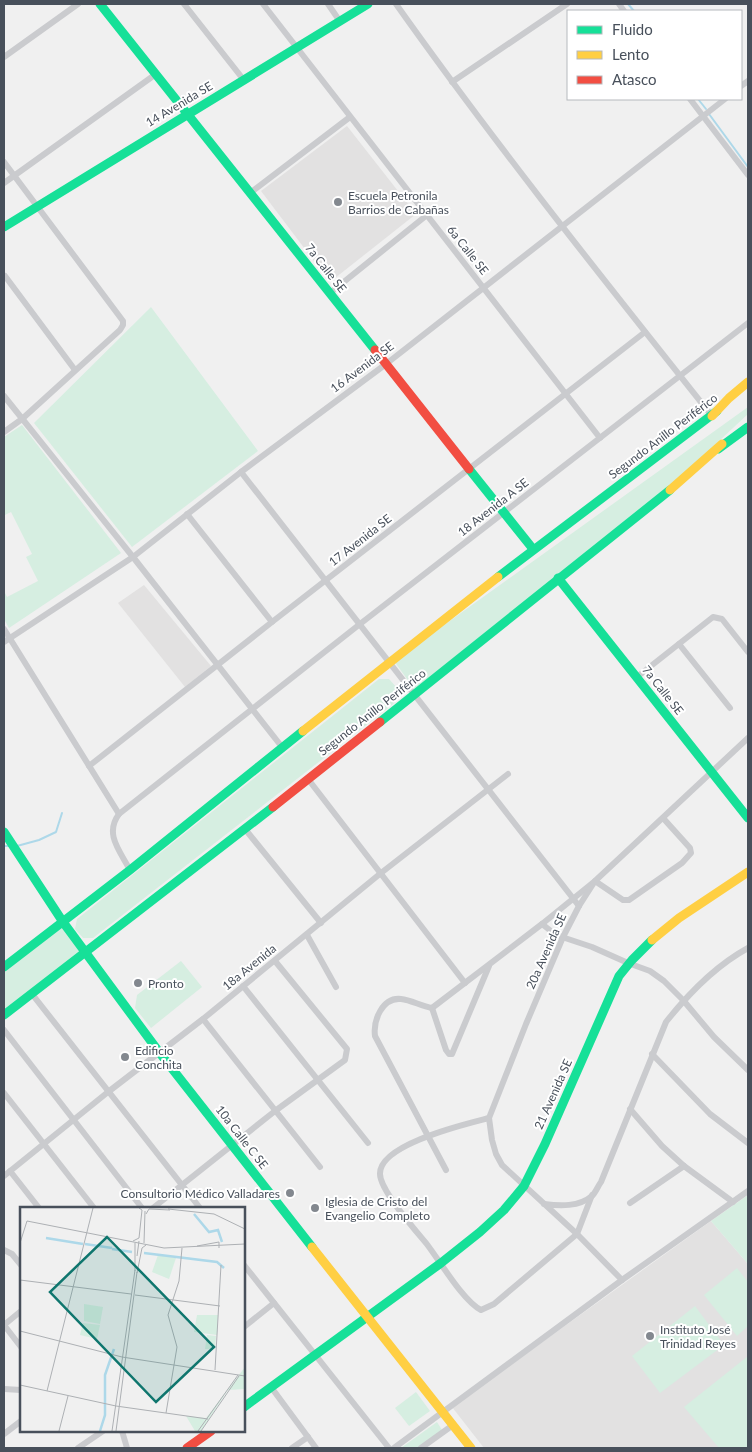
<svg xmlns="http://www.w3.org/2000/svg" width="752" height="1452" font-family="Lato,sans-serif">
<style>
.education{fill:#e2e1e1}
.green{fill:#d6eee1}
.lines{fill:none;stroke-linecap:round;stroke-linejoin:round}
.stream{stroke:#add8e9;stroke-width:2}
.street{stroke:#cacbce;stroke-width:6}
.fast{stroke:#16e098;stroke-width:9}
.slow{stroke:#ffcf43;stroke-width:9}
.jam{stroke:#f24e42;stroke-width:9}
.poi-dot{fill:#83888f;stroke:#fff;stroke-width:2}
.labels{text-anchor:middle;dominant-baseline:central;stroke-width:4;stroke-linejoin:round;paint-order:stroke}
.street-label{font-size:12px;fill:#48505b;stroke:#fff}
.poi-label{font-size:12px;fill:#48505b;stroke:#fff;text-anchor:start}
.inset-river{fill:none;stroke:#add8e9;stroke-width:2.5}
.inset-road{fill:none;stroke:#adb0b4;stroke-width:1}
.view{fill:#0f766e;fill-opacity:0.15;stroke:#0f766e;stroke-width:2.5}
.inset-edge{fill:none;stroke:#48505b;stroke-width:2.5}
</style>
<rect width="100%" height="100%" fill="#f0f0f0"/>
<g class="education">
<path d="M 347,126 L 416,214 L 330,282 L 261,191 Z"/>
<path d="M 144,585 L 211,666 L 185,687 L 118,603 Z"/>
<path d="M 711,1221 L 748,1264 L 748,1448 L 484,1448 L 452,1407 Z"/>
</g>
<g class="green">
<path d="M 151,307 L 258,451 L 132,547 L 34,423 Z"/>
<path d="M 748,407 L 748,414 L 660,496 L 415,690 L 394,661 Z"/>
<path d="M 22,425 L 121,553 L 9,628 L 4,619 L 4,591 L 7,597 L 38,581 L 26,557 L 32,554 L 11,512 L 5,515 L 4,512 L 4,437 Z"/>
<path d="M 379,679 L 389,679 L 398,689 L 397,701 L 93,938 L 83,938 L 75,929 L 77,919 Z"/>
<path d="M 60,924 L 81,952 L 4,1014 L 4,968 Z"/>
<path d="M 181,961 L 202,987 L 151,1028 L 135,1008 L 137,995 Z"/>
<path d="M 748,1195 L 748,1264 L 711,1221 Z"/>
<path d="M 737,1268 L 748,1282 L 748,1326 L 737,1336 L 704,1295 Z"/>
<path d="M 695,1306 L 724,1345 L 660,1393 L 632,1356 Z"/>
<path d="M 748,1356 L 748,1448 L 719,1448 L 684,1407 Z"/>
<path d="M 416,1392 L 430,1411 L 409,1426 L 395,1408 Z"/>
<path d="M 437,1422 L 442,1430 L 417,1448 L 401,1448 Z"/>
</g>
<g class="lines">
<g class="stream">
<path d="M 628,4 L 634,11"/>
<path d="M 698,99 L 706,109"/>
<path d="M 709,114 L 748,167"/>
<path d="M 4,846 L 9,846"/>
<path d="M 17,846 L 39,840 L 56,832 L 62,813"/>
</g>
<g class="street">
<path d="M 184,4 L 243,79"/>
<path d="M 263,4 L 600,438"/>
<path d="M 328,4 L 339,20"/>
<path d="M 396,4 C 496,145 604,280 712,416"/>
<path d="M 619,4 L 624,11"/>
<path d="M 4,57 L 78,4"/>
<path d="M 452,82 L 567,4"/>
<path d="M 741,86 L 748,81"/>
<path d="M 690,99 L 748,175"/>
<path d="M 4,162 L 123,321 L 123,325 L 120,330 L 22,419 L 4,432"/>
<path d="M 4,183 L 156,74"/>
<path d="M 250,193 L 350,117"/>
<path d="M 5,276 L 75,370"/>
<path d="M 330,293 L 427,215"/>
<path d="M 4,396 L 133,557 L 282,747"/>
<path d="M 241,472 L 579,906"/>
<path d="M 187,514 L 272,622"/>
<path d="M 4,629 L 119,814"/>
<path d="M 4,642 L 133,557 L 241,472 L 386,364 L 725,99"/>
<path d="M 679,644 L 730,708"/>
<path d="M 637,677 L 713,617 L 722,619 L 748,652"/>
<path d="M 89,766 L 272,622 L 645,332"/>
<path d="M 308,779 L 465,983"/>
<path d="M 245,829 L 321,923"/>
<path d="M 130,870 C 120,851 104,834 119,814 L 360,624 L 748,323"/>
<path d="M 542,924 L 556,935 L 592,947 L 628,963 L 650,971 L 664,981 L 683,1000 L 714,1037 L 748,1070"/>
<path d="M 307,935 L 336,987"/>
<path d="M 243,986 L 368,1143"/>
<path d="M 32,994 L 200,1208"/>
<path d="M 432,1008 L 542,924 L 595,881 L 623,900 L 629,900 L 682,863 L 691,853 L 690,848 L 663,818"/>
<path d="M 432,1008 C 421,1006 411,1000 401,999 C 382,997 373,1021 375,1036 L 446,1170"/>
<path d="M 432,1008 L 446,1050 L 449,1054 L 452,1054 L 489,966"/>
<path d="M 203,1019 L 320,1167"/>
<path d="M 4,1030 L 142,1208"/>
<path d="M 652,1054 L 710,1114 L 748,1143"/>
<path d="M 4,1093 L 94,1208"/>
<path d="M 630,1109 L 662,1146 L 684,1166 L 733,1202"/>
<path d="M 489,1118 C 466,1124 379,1144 380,1174 C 380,1190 415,1230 426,1243 C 440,1261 463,1301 481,1310 L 494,1304 L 577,1234 L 592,1195"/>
<path d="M 10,1171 L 39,1208"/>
<path d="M 4,1176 L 108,1092 L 203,1019 L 381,873 L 508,774"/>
<path d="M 630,1203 L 684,1166"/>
<path d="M 544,1204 C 560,1206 579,1207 592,1196 C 596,1192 598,1186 601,1182 L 666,1022 C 689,993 715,966 748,948"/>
<path d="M 153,1208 L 275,1111 L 345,1060 L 347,1049 L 275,961"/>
<path d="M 4,1250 L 12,1254 L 21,1265"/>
<path d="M 244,1265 L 389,1448"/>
<path d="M 622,1280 L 577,1234 L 502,1165 L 496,1154 L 492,1140 L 489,1118 L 526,1024 L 563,937 L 579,906 L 595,881 L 748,738"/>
<path d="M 4,1325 L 21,1347"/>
<path d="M 4,1325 L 21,1311"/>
<path d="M 244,1327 L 274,1303"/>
<path d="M 271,1387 L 316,1448"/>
<path d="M 4,1389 L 21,1390"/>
<path d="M 122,1431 L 127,1448"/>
<path d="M 4,1434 L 21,1421"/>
<path d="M 78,1448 L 103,1431"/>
<path d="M 292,1448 L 308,1437"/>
<path d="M 394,1448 L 622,1280 L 748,1191"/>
<path d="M 421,1448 L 453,1425"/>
</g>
<g class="fast">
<path d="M 100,4 L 375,350"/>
<path d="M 4,227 L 368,4"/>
<path d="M 718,449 L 748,427"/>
<path d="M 469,469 L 533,549"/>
<path d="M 498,577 L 717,411"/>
<path d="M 558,578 L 748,818"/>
<path d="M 380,722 L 670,490"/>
<path d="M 4,832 L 63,922 L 159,1052 L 312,1247"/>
<path d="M 4,967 L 130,870 L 303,731"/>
<path d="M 4,1015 L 273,807"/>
<path d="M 244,1407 L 441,1263 L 480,1232 L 504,1210 L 524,1186 L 545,1144 L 619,976 L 632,960 L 652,940"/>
</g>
<g class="slow">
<path d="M 712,416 L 729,398 L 748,382"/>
<path d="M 670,490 L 722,444"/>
<path d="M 303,731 L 498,577"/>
<path d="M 652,940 L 679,918 L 748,872"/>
<path d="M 312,1247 L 471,1448"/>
</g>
<g class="jam">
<path d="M 375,350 L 469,469"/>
<path d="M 273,807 L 380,722"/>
<path d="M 187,1448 L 211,1431"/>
</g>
</g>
<g class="poi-dot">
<circle cx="338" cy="202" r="5"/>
<circle cx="138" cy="983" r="5"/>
<circle cx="125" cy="1057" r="5"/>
<circle cx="290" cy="1193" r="5"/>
<circle cx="315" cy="1208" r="5"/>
<circle cx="650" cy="1336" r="5"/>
</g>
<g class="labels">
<g class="street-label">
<text transform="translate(179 104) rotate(-31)">14 Avenida SE</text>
<text transform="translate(468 250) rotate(52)">6a Calle SE</text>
<text transform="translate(326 268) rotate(52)">7a Calle SE</text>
<text transform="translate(362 367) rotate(-37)">16 Avenida SE</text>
<text transform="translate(663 436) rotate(-37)">Segundo Anillo Periférico</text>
<text transform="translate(493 507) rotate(-38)">18 Avenida A SE</text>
<text transform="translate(360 540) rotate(-38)">17 Avenida SE</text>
<text transform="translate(663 690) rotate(52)">7a Calle SE</text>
<text transform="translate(372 712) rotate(-38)">Segundo Anillo Periférico</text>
<text transform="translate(546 951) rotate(-66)">20a Avenida SE</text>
<text transform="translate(249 967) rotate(-39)">18a Avenida</text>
<text transform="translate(553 1094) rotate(-66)">21 Avenida SE</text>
<text transform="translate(242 1137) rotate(52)">10a Calle C SE</text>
</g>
<g class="poi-label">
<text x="348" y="195">Escuela Petronila<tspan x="348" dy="14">Barrios de Cabañas</tspan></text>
<text x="148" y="983">Pronto</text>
<text x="135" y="1050">Edificio<tspan x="135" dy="14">Conchita</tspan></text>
<text x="280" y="1193" text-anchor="end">Consultorio Médico Valladares</text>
<text x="325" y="1201">Iglesia de Cristo del<tspan x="325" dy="14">Evangelio Completo</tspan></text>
<text x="660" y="1329">Instituto José<tspan x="660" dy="14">Trinidad Reyes</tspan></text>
</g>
</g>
<g transform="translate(20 1207)">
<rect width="225" height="225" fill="#f0f0f0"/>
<path d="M 138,48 L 156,51 L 149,72 L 132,65 ZM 64,97 L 83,100 L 80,117 L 64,114 ZM 177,108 L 198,108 L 197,128 L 174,125 ZM 63,116 L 80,118 L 77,132 L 60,128 ZM 187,128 L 196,129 L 195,142 L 185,142 ZM 225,160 L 225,182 L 208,183 L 181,224 L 175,224 L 166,209 L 186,211 Z" fill="#d6eee1"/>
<path class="inset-river" d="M 174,7 L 189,25 L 198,23 L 202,35M 26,31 L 63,37M 65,37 L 92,41M 92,42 L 112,45M 124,46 L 197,55 L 204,61M 80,224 L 85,208 L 85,168 L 94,142"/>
<path class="inset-road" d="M 148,2 L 194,7 L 225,22M 126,7 L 129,2 L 150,3M 113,34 L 119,31 L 122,3 L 119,1M 0,36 L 7,14 L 144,41 L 225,37M 124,36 L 125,4M 177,39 L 199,35 L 199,41M 117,49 L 119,34M 115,64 L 115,36M 117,66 L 122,41 L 126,38M 0,73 L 111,87M 115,88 L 200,99M 0,124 L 102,150 L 225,169M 195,163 L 201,58M 0,178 L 96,199 L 188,212M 27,184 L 73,1M 146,206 L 157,140 L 148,108 L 159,74 L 162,41M 39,224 L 48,189M 92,224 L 115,63M 96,224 L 117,65M 178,224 L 218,168M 181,224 L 219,169"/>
<path class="view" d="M 87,30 L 194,140 L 136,195 L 30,85 Z"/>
<rect width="225" height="225" class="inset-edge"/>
</g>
<rect width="752" height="1452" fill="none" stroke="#48505b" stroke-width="10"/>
<rect x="567" y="10" width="175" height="90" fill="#ffffff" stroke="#b6b9bd"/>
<rect x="577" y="26" width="25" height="8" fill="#16e098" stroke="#b6b9bd"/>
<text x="612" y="35" font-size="15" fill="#48505b">Fluido</text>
<rect x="577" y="51" width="25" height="8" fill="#ffcf43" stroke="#b6b9bd"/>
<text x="612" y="60" font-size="15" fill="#48505b">Lento</text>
<rect x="577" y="76" width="25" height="8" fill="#f24e42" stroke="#b6b9bd"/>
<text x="612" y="85" font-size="15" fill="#48505b">Atasco</text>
</svg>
